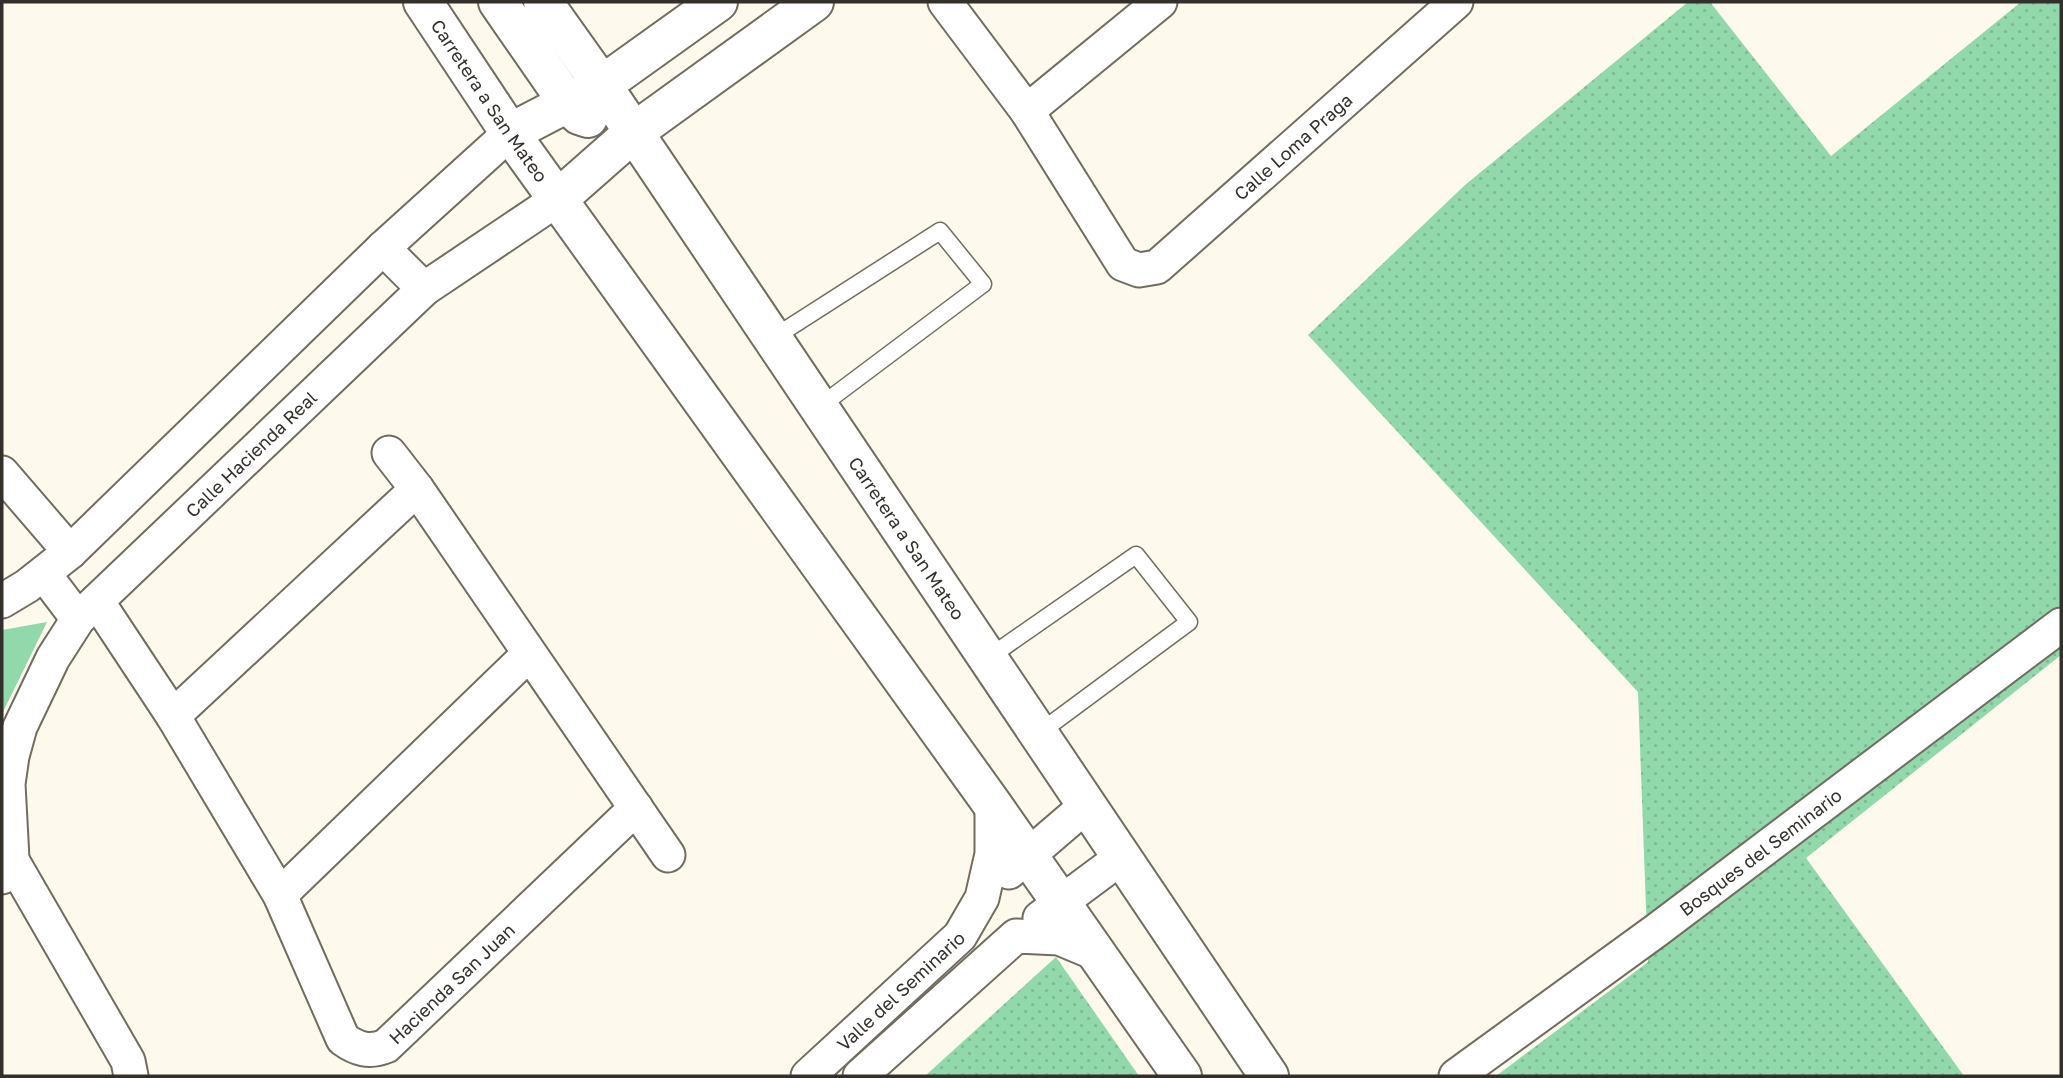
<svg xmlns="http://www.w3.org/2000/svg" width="2063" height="1078" font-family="'Golos Text',sans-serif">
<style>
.grass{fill:url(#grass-dots)}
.park{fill:#91d8aa}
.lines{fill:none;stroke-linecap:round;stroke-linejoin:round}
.lane-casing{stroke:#726c5f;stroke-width:19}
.street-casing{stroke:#726c5f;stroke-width:37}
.secondary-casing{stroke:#726c5f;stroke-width:42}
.lane{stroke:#fff;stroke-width:16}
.street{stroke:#fff;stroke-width:33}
.secondary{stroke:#fff;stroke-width:38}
.labels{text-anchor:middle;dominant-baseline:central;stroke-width:7;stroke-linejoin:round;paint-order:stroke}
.street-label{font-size:18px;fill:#33302b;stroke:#fff}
</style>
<defs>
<pattern id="grass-dots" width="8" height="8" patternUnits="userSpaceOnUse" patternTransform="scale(1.75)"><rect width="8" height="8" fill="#91d8aa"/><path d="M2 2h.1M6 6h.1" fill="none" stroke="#7eba92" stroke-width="1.8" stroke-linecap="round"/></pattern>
</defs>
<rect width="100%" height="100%" fill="#fef9ed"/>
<g class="grass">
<path d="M 1688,2 L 1710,2 L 1831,156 L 2021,2 L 2061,2 L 2061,655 L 1806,858 L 1964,1076 L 1496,1076 L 1648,962 L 1638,692 L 1308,335 L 1465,185 Z"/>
<path d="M 1056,957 L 1139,1076 L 925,1076 Z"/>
</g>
<path class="park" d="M 47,622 L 2,714 L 2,630 Z"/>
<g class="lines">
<g class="lane-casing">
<g id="lane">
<path d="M 773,338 L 940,231 L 983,284 L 819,407"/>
<path d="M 988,658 L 1136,555 L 1189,622 L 1039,733"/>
</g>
</g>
<g class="street-casing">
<g id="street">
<path id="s1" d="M 945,2 L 1027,111 L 1123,264 L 1139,270 L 1157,267 L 1456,2"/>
<path d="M 1027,111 L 1160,2"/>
<path d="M 383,248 L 424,289"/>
<path d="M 389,453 L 417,489 L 668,855"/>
<path d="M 2,473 L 70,552"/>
<path d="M 44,574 L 78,619"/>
<path d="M 2,601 L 27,586 L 70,552 L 383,248 L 510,133"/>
<path id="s2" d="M 97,601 L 173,716 L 280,895 L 343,1039 C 357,1049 369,1053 386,1046 L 636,808"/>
<path d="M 173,716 L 417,489"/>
<path d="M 2,843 L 128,1061 L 131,1076"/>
<path d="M 1009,872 L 1087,805"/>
<path id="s3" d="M 2,877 L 12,859 L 8,784 L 12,756 L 20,727 L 53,658 L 78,619 L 424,289 L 558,199"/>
<path d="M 280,895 L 529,654"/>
<path d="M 1040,918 L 1122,857"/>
<path id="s4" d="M 808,1076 L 960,936 L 982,898 L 992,854 L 992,804"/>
<path d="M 860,1076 L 1016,936 L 1059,938 L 1095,953"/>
<path id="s5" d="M 1456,1076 L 1657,930 L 2061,625"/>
</g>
</g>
<g class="secondary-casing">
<g id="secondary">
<path id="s6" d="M 423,2 L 510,133 L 992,804 L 1182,1076"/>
<path d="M 498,2 L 568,103 L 579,115 L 588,118"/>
<path id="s7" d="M 543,2 L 602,85 L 1269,1076"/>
<path d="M 510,133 L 602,85 L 718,2"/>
<path d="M 558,199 L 634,132 L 814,2"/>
</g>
</g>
<use href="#lane" class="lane"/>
<use href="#street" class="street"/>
<use href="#secondary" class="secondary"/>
</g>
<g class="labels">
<g class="street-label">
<text stroke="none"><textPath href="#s6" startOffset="119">Carretera a San Mateo</textPath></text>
<text stroke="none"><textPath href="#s1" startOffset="534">Calle Loma Praga</textPath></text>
<text stroke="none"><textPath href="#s3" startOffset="516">Calle Hacienda Real</textPath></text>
<text stroke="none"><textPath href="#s7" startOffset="648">Carretera a San Mateo</textPath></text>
<text stroke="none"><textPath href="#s5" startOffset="378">Bosques del Seminario</textPath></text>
<text stroke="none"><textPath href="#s2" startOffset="640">Hacienda San Juan</textPath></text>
<text stroke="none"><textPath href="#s4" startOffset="126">Valle del Seminario</textPath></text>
</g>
</g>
<rect width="2063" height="1078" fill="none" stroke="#33302b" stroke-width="7"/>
</svg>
